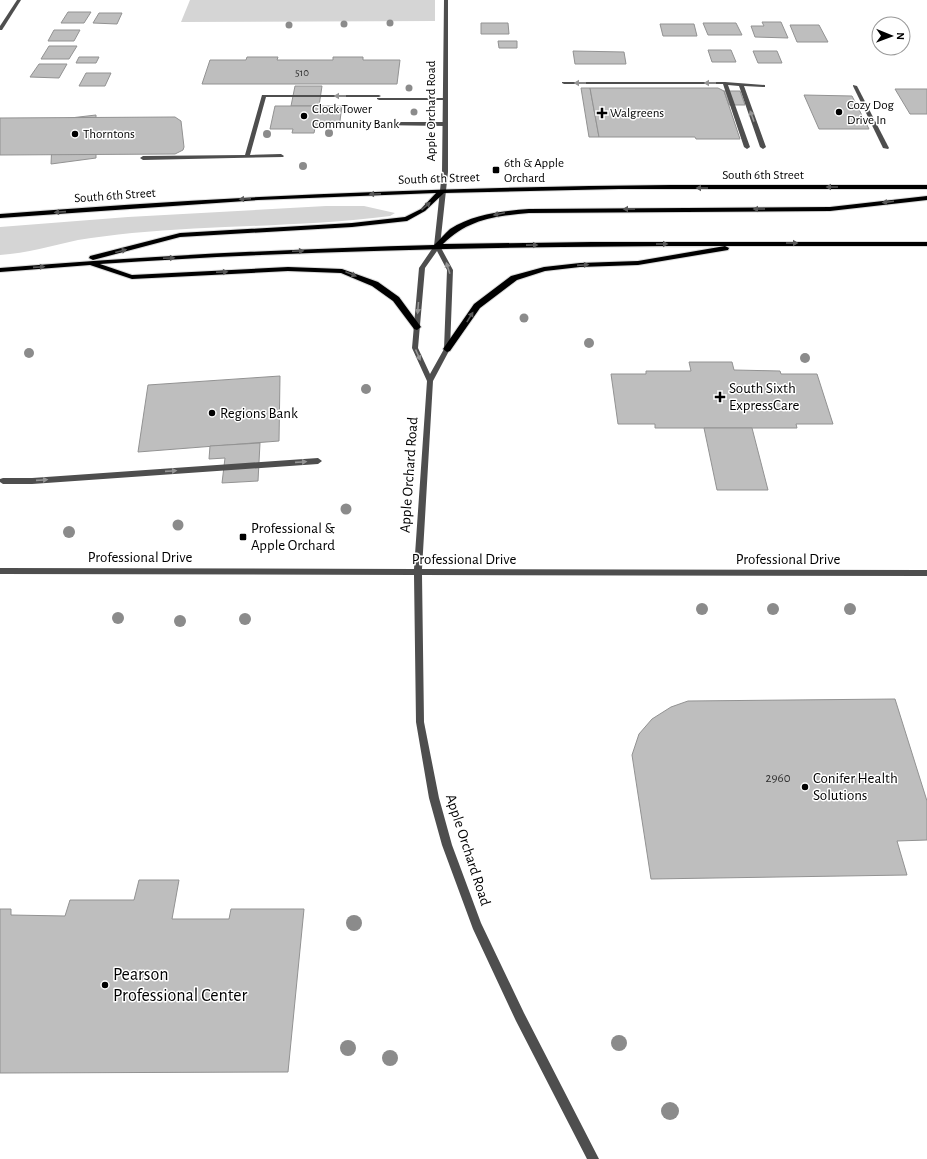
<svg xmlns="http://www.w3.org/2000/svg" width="927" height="1159" font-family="'Alegreya Sans',sans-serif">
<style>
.green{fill:#d5d5d5}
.building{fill:#bebebe;stroke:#929292}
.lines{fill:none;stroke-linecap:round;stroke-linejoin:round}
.primary-casing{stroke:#dbdbdb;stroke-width:2}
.lane{fill:#4e4e4e;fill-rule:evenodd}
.street{fill:#4e4e4e;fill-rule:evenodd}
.primary{fill:#000;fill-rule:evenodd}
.tree{fill:#8b8b8b}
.oneway{fill:#959595}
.oneway2{fill:#595959}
.poi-dot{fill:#000;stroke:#fff;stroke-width:1.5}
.labels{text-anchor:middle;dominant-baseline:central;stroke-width:3;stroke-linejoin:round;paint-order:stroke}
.far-number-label{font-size:11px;fill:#303030}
.far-poi-label{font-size:13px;fill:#000;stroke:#fff;text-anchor:start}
.far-street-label{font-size:13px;fill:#000;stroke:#fff}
.number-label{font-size:13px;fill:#303030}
.poi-label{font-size:15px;fill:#000;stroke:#fff;text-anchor:start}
.street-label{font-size:15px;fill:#000;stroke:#fff}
.near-poi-label{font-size:18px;fill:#000;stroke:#fff;text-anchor:start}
</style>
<rect width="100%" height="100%" fill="#fff"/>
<g class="green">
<path d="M 190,0 L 435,0 L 435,21 L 181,22 Z"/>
<path d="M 326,206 L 364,206 L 395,213 L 390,216 C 304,227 218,225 132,233 C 114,235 95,237 78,240 C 52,246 27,253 0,255 L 0,227 L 128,217 Z"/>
</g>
<g class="building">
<path d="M 68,12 L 91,12 L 84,23 L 61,23 Z"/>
<path d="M 99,13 L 122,13 L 117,24 L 93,23 Z"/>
<path d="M 762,22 L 781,22 L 788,38 L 755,37 L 751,26 L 764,26 Z"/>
<path d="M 481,23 L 508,23 L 509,34 L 481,34 Z"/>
<path d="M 703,23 L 736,23 L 742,35 L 708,35 Z"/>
<path d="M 660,24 L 694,24 L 697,36 L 663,36 Z"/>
<path d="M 790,25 L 819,25 L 828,42 L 797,42 Z"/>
<path d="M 54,30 L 80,30 L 74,41 L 48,41 Z"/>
<path d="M 498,41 L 517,41 L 517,48 L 499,48 Z"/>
<path d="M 49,46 L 77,46 L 69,59 L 41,59 Z"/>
<path d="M 708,50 L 731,50 L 736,62 L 712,62 Z"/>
<path d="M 573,51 L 624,52 L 626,64 L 575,64 Z"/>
<path d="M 753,51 L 777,51 L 782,63 L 758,63 Z"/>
<path d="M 79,57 L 99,57 L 96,63 L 76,63 Z"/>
<path d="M 247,57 L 278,57 L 277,60 L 333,60 L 333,57 L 363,57 L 363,60 L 400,60 L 397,84 L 202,84 L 210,60 L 246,60 Z"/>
<path d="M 39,64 L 67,64 L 59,78 L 30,77 Z"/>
<path d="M 86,73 L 111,73 L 105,86 L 79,86 Z"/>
<path d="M 295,86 L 322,86 L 319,106 L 291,106 Z"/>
<path d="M 581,88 L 590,88 L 599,137 L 589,137 Z"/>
<path d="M 590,88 L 718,88 L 724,91 L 740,139 L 696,139 L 695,137 L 599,137 Z"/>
<path d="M 895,89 L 927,89 L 927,114 L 910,114 Z"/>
<path d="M 724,91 L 740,91 L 745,105 L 729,105 Z"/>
<path d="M 804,95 L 852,96 L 869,129 L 819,129 Z"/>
<path d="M 275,106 L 342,106 L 339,128 L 315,128 L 314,133 L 292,133 L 293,129 L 270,129 Z"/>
<path d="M 96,115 L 96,158 L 51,164 L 53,120 Z"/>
<path d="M 175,117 L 181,121 L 184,147 L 183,150 L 175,154 L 0,155 L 0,118 Z"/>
<path d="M 689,362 L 732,362 L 734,370 L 780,371 L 781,374 L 817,374 L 833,424 L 796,424 L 797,428 L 655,428 L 655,424 L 618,424 L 611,374 L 646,374 L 646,371 L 691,371 Z"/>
<path d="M 280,376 L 279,441 L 138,452 L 148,385 Z"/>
<path d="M 704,428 L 752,428 L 768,490 L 717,490 Z"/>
<path d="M 260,443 L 258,481 L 222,483 L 225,458 L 209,459 L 210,446 Z"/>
<path d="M 895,699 L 927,801 L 927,840 L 897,841 L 907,875 L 651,879 L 632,755 L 639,734 L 652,719 L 671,707 L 688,701 Z"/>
<path d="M 139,880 L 179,880 L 172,919 L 229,919 L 231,909 L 304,909 L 288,1072 L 0,1073 L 0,909 L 11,909 L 11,915 L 65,916 L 70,900 L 134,900 Z"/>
</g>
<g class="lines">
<g class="primary-casing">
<g id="primary">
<path d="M 670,185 L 927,185 L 927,189 L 619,189 L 444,193 L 425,211 L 407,221 L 352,227 L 180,237 L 93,260 L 89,258 L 90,256 L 180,233 L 352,223 L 405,217 L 421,209 L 436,193 L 258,200 L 0,218 L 0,214 C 223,196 446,187 670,185 Z"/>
<path d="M 927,196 L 927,200 L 830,211 L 529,213 C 495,216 468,219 443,244 L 592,242 L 927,242 L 927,246 L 725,246 L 729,248 L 728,250 L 638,265 L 580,267 L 545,271 L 517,280 L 480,308 L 450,351 L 447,352 L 443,349 L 474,304 L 511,276 L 544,267 L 580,263 L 638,261 L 725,246 C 516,246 308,250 100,264 L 132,275 L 288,267 L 342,269 L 378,282 L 399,297 L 421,327 L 417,330 L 414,329 L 393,301 L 372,286 L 341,273 L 288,271 L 132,279 L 90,265 L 0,272 L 0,268 C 145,256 289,249 434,245 C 440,240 444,234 450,229 C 473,214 502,211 529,209 L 830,207 Z"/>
</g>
</g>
<g class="lane">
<path d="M 562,82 L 725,82 L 765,85 L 765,87 L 763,87 L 744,86 L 766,147 L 763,149 L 760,147 L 739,86 L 728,85 L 750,147 L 747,149 L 744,147 L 723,84 L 564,84 L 562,83 Z"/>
<path d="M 853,85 L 857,86 L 889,148 L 888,149 L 883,148 L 853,86 Z"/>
<path d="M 262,95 L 379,95 L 381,96 L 379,97 L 266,97 L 250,155 L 281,154 L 284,156 L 283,157 L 143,160 L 140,158 L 143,156 L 245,155 Z"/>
<path d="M 377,98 L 445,98 L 447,99 L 445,100 L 379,100 L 377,99 Z"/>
<path d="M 374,122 L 445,122 L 448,124 L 445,126 L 376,125 L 374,124 Z"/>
<path d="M 318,458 L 322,461 L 318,464 L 32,484 L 3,484 L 0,482 L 0,479 L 3,478 L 32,478 Z"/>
</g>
<g class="street">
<path d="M 17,0 L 21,0 L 2,30 L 0,30 L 0,26 Z"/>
<path d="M 444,0 L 448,0 L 448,172 L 440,246 L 453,270 L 450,349 L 433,381 L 422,569 L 927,570 L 927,576 L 422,575 L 424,722 L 439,798 L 452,845 L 481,923 L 524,1013 L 599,1159 L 587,1159 L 516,1021 L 473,929 L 442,845 L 429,798 L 416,722 L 414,575 L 0,574 L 0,568 L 414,569 L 427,381 L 412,348 L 419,268 L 434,246 L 442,172 ZM 437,251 L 447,270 L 444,349 L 430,374 L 418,348 L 425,268 Z"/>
</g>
<use href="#primary" class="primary"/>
</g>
<g class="tree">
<circle cx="390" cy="23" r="3.5"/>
<circle cx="344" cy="24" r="3.5"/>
<circle cx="289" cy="25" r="3.5"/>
<circle cx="409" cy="88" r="3.5"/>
<circle cx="414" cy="112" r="3.5"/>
<circle cx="329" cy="133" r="4"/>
<circle cx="267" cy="134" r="4"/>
<circle cx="303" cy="166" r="4"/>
<circle cx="524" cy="318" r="4.5"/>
<circle cx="589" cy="343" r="5"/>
<circle cx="29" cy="353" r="5"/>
<circle cx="805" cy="358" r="5"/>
<circle cx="366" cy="389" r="5"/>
<circle cx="346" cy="509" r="5.5"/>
<circle cx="178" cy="525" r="5.5"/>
<circle cx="69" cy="532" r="6"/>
<circle cx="702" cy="609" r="6"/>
<circle cx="773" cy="609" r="6"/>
<circle cx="850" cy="609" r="6"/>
<circle cx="118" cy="618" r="6"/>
<circle cx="245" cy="619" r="6"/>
<circle cx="180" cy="621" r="6"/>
<circle cx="354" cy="923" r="8"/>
<circle cx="619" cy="1043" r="8"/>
<circle cx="348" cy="1048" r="8"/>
<circle cx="390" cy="1058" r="8"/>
<circle cx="670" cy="1111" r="9"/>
</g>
<defs><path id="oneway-solid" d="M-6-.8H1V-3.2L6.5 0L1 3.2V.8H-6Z"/></defs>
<g class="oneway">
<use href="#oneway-solid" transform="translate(580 83) rotate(-180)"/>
<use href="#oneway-solid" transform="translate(710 83) rotate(-180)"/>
<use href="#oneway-solid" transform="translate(340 96) rotate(180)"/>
<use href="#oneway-solid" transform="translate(752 116) rotate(-110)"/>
<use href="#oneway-solid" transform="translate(448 268) rotate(-108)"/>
<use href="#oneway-solid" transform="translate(418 308) rotate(95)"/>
<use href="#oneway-solid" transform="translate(418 355) rotate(66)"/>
<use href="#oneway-solid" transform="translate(301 462) rotate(-4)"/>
<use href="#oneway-solid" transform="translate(171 471) rotate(-4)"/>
<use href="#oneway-solid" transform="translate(42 480) rotate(-4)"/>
</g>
<g class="oneway2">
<use href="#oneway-solid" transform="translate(832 187) rotate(-180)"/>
<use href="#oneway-solid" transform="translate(702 188) rotate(180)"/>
<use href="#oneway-solid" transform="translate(375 194) rotate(178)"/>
<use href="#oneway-solid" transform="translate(245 199) rotate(177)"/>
<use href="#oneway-solid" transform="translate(888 202) rotate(173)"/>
<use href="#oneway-solid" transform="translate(426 206) rotate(-42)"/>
<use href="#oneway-solid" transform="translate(629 209) rotate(180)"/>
<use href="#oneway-solid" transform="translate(759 209) rotate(180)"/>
<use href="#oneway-solid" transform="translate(60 212) rotate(176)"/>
<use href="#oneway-solid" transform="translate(499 214) rotate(168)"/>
<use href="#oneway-solid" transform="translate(792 243)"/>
<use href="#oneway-solid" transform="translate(662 244)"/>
<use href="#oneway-solid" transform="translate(532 245) rotate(-1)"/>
<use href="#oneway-solid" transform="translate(121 251) rotate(-15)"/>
<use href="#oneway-solid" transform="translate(298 251) rotate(-3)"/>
<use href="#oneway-solid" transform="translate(169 258) rotate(-3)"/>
<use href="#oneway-solid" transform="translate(583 265) rotate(-4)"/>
<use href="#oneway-solid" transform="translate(39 267) rotate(-4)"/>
<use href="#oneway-solid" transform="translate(222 272) rotate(-3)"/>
<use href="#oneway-solid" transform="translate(351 274) rotate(22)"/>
<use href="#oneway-solid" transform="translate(470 317) rotate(-58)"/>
</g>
<g class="poi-dot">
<circle cx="839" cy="112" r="4"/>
<path d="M600 107h4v4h4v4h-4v4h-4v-4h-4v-4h4z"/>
<circle cx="304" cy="116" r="4"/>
<circle cx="75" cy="134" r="4"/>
<rect x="492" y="166" width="8" height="8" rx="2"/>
<path d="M718 391h4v4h4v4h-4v4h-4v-4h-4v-4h4z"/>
<circle cx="212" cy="413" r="4"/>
<rect x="239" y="533" width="8" height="8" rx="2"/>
<circle cx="805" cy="787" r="4"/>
<circle cx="105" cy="985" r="4"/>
</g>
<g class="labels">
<g class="far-number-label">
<text x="302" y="72">510</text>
</g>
<g class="far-poi-label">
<text x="847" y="105">Cozy Dog<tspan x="847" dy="15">Drive In</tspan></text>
<text x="312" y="109">Clock Tower<tspan x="312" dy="15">Community Bank</tspan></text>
<text x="610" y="113">Walgreens</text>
<text x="83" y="134">Thorntons</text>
<text x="504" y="163">6th &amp; Apple<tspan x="504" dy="15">Orchard</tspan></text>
</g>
<g class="far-street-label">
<text transform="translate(431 111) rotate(-90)">Apple Orchard Road</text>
<text x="763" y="175">South 6th Street</text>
<text transform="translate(439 179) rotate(-2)">South 6th Street</text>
<text transform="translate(115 196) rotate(-4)">South 6th Street</text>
</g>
<g class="number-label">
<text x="778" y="778">2960</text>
</g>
<g class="poi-label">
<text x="729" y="388">South Sixth<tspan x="729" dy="17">ExpressCare</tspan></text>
<text x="220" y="413">Regions Bank</text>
<text x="251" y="528">Professional &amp;<tspan x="251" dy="17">Apple Orchard</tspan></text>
<text x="813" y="778">Conifer Health<tspan x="813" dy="17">Solutions</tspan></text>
</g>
<g class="street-label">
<text transform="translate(409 475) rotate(-86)">Apple Orchard Road</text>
<text x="140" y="557">Professional Drive</text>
<text x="464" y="559">Professional Drive</text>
<text x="788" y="559">Professional Drive</text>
<text transform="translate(468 850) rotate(72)">Apple Orchard Road</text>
</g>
<g class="near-poi-label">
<text x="113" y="975">Pearson<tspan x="113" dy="21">Professional Center</tspan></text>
</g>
</g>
<g transform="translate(891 36) rotate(91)"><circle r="19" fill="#ffffff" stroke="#999999"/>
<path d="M0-3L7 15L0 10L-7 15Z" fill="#000000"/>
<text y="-6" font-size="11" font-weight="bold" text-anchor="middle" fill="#000000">N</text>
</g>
</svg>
